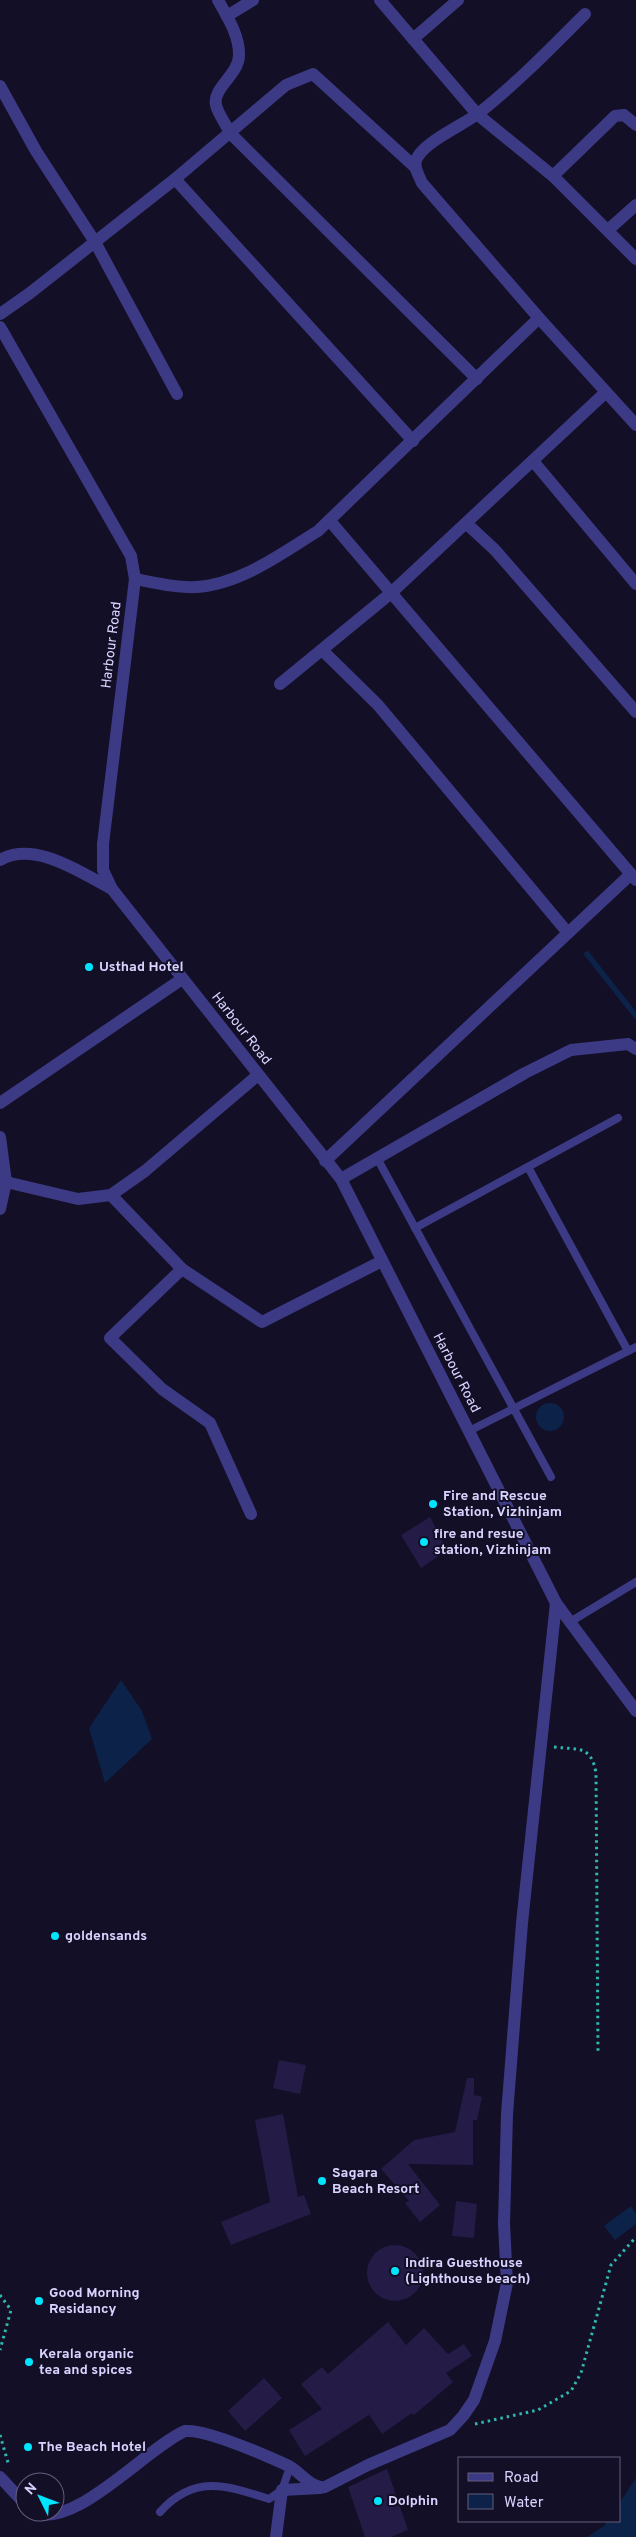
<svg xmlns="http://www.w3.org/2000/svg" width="636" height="2537" font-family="Overpass,sans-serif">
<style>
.water{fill:#0c2248}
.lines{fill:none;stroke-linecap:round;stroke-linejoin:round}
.stream{stroke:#0c2248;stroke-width:5.5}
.building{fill:#241b47}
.path{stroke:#2fb8b0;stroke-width:3;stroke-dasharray:2.5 4;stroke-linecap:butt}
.service{stroke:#3d3a85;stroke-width:8}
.minor{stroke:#3d3a85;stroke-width:12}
.tertiary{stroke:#3d3a85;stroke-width:12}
.poi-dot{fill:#00e5ff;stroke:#130f26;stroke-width:2}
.labels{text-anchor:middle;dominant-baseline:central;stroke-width:4;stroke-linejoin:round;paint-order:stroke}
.street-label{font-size:14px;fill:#d9d4ff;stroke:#130f26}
.poi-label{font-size:14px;font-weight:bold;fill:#d9d4ff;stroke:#130f26;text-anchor:start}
</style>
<rect width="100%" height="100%" fill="#130f26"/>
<g class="water">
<circle cx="550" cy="1417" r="14"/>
<path d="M 121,1680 L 142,1711 L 152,1739 L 105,1783 L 89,1728 Z"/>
<path d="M 631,2206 L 636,2214 L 636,2224 L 615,2240 L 604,2226 Z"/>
<path d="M 636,2478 L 636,2537 L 587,2537 L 604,2526 L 607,2521 L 620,2521 L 620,2502 Z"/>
</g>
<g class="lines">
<path class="stream" d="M 587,954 L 636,1016"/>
</g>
<g class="building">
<path d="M 430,1517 L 447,1550 L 421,1568 L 401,1535 Z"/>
<path d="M 279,2060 L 306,2065 L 300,2094 L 273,2088 Z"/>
<path d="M 467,2078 L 474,2078 L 474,2095 L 482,2097 L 477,2120 L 473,2120 L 473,2165 L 408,2164 L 440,2205 L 420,2222 L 405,2203 L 409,2201 L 381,2169 L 414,2140 L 455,2132 Z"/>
<path d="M 283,2114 L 298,2197 L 304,2195 L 311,2214 L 231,2245 L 221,2222 L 270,2202 L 255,2120 Z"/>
<path d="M 456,2201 L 477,2204 L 474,2238 L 452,2236 Z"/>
<circle cx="395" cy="2273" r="28"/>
<path d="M 388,2322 L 406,2345 L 424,2328 L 448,2354 L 464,2344 L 472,2356 L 446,2373 L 453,2382 L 414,2415 L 412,2413 L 382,2434 L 369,2415 L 305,2456 L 289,2430 L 322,2409 L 301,2384 L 322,2367 L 328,2374 Z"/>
<path d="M 264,2378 L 282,2398 L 245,2431 L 228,2411 Z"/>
<path d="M 387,2469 L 408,2530 L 391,2537 L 365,2537 L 348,2487 Z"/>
</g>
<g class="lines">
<g class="path">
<path d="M 554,1747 C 579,1750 591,1745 596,1773 L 598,2053"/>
<path d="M 0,2295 L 11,2310 L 0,2350"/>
<path d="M 475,2424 L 538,2410 L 571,2391 L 581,2373 L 611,2265 L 636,2237"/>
<path d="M 0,2435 L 9,2466"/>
</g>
<g class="service">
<path d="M 377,1158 L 551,1477"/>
<path d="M 528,1167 L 628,1351"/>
<path d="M 415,1228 L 618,1118"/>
<path d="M 469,1431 L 636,1347"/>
<path d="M 570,1622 L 636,1582"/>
<path d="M 160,2512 C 194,2474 226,2485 269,2499 L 282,2490 L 290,2467"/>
</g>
<g class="minor">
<path d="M 218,0 C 227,17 239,34 239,54 C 240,74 212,88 216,105 C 218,114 226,124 230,133 L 477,379"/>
<path d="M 380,0 L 477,114 L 553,176 L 636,259"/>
<path d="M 585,14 C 551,48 517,83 479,113 C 463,125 426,141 417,158 C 412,166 419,175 422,183 L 539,318 L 636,425"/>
<path d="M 227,16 L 253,0"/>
<path d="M 413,39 L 458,0"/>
<path d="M 0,86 L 36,151 L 95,242 L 177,394"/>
<path d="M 553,176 L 615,116 L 624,115 L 636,125"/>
<path d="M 175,179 L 413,441"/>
<path d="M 608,230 L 636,205"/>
<path d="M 0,314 L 30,293 L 175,179 L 286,85 L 313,74 L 415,167"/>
<path d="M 533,461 L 636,584"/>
<path d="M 330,521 L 636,880"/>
<path d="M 466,523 L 495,550 L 636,712"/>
<path d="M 135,579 C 155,583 176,588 196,587 C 240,585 282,553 318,531 L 539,318"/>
<path d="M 322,650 L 378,705 L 568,933"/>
<path d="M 280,684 L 391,593 L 606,392"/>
<path d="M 0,860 C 35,840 81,873 112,889"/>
<path d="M 0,1103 L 182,979"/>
<path d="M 0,1137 L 6,1182 L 0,1209"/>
<path d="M 325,1161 L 631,874"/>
<path d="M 341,1179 L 525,1073 L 571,1050 L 628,1044 L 636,1049"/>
<path d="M 6,1182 L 78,1199 L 111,1195 L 145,1171 L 258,1075"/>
<path d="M 111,1195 L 182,1269 L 262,1322 L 382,1261"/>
<path d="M 182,1269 L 110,1338 L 162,1389 L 210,1423 L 251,1514"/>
<path d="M 0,2477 L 25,2504"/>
<path d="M 32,2512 C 74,2531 146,2448 185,2431 C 207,2429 267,2456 289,2466 C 300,2472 312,2489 325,2487 L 368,2465 L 450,2430 L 463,2416 L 474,2400 L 495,2341 L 507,2283 L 504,2224 L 507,2114 L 522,1923 L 556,1603"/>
<path d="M 276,2537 L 282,2490 L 320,2488"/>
</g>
<path class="tertiary" d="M 0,327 L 131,556 L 135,579 L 103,844 L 103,870 L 112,889 L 341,1179 L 556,1603 L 636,1711"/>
</g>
<g class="poi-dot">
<circle cx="89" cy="967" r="5"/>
<circle cx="433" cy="1504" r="5"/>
<circle cx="424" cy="1542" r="5"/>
<circle cx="55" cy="1936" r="5"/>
<circle cx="322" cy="2181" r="5"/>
<circle cx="395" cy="2271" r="5"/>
<circle cx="39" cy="2301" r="5"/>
<circle cx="29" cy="2362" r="5"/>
<circle cx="28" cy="2447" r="5"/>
<circle cx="378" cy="2501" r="5"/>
</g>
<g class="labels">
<g class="street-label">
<text transform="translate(112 645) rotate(-83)">Harbour Road</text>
<text transform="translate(241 1029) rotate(52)">Harbour Road</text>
<text transform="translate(456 1373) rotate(63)">Harbour Road</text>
</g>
<g class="poi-label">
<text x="99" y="967">Usthad Hotel</text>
<text x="443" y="1496">Fire and Rescue<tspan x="443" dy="16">Station, Vizhinjam</tspan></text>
<text x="434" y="1534">fire and resue<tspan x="434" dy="16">station, Vizhinjam</tspan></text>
<text x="65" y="1936">goldensands</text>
<text x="332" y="2173">Sagara<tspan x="332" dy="16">Beach Resort</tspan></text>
<text x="405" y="2263">Indira Guesthouse<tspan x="405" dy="16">(Lighthouse beach)</tspan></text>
<text x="49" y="2293">Good Morning<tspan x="49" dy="16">Residancy</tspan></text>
<text x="39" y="2354">Kerala organic<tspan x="39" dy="16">tea and spices</tspan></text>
<text x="38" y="2447">The Beach Hotel</text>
<text x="388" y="2501">Dolphin</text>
</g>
</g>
<rect x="458" y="2457" width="162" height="65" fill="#130f26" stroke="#625e7d"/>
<rect x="468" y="2473" width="25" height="8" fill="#3d3a85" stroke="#625e7d"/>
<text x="504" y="2482" font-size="15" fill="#d9d4ff">Road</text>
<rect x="468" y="2494" width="25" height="15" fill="#0c2248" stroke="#625e7d"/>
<text x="504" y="2507" font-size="15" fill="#d9d4ff">Water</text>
<g transform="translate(40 2497) rotate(312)"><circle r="24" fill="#130f26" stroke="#625e7d"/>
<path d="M0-4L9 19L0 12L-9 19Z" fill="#00e5ff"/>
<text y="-8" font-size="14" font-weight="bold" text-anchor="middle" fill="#d9d4ff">N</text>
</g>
</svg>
